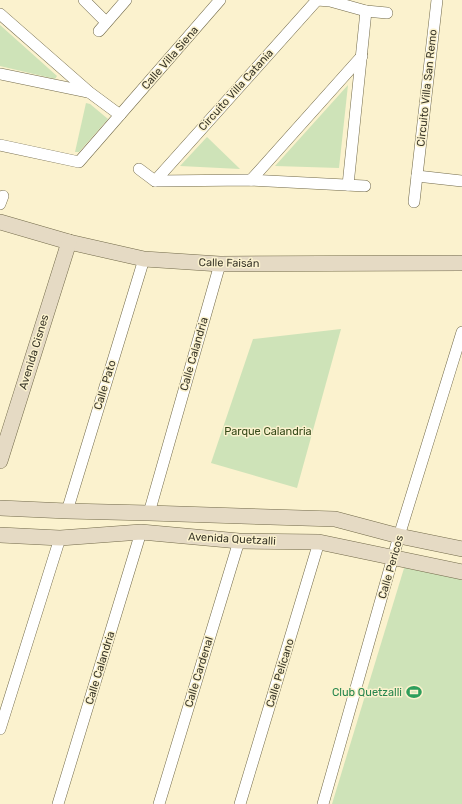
<svg xmlns="http://www.w3.org/2000/svg" width="462" height="804" viewBox="0 0 462 804" font-family="Rubik,sans-serif">
	<rect width="100%" height="100%" fill="#fbf2ce"/>
	<g fill="#cee3b8">
		<path d="M0,25l57,51 -2,3 -55,-13z"/>
		<path d="M348,85l-9,83 -64,-2z"/>
		<path d="M86,103l4,1 18,15 -29,33h-4z"/>
		<path d="M207,137l33,32 -60,-3z"/>
		<path d="M341,329l-44,159 -86,-25 42,-124z"/>
		<path d="M405,565l57,14v225h-130z"/>
	</g>
	<g fill="none" stroke-linecap="round" stroke-linejoin="round">
		<g stroke="#726a4a" stroke-width="12">
			<g id="street">
				<path d="M84,0l22,22"/>
				<path d="M317,0l13,1 36,10 21,2"/>
				<path d="M0,14l89,78 31,23"/>
				<path d="M99,31l27,-31"/>
				<path d="M0,74l88,18"/>
				<path d="M0,145l79,17 141,-162"/>
				<path d="M139,169l16,12 96,-1 114,6"/>
				<path d="M417,176l45,5"/>
				<path d="M251,180l111,-124"/>
				<path d="M155,181l162,-181"/>
				<path d="M348,185l18,-174"/>
				<path d="M414,202l23,-202"/>
				<path d="M0,204l3,-8"/>
				<path d="M67,511l77,-252"/>
				<path d="M149,513l71,-249"/>
				<path d="M0,729l60,-191"/>
				<path d="M58,804l83,-272"/>
				<path d="M159,804l80,-263"/>
				<path d="M240,804l79,-262"/>
				<path d="M323,804l76,-268 63,-204"/>
			</g>
		</g>
		<g stroke="#726a4a" stroke-width="16">
			<g id="secondary">
				<path d="M0,222l69,20 75,17 76,5 242,-1"/>
				<path d="M0,461l69,-219"/>
				<path d="M0,508l67,3 82,2 186,6 64,17 63,13"/>
				<path d="M0,535l60,3 81,-6 98,9 80,1 143,30"/>
			</g>
		</g>
		<use href="#street" stroke="#fff" stroke-width="11"/>
		<use href="#secondary" stroke="#e5dac4" stroke-width="15"/>
	</g>
	<defs>
		<g id="stadium-bare" transform="scale(1.2)"><path d="M0-5a6.5 5 0 1 0 0 10a6.5 5 0 1 0 0-10ZM-3.5-1.8h7v3.6h-7Z" fill="#2e9e5b" stroke="#fbf2ce" stroke-width="2.5" paint-order="stroke"/></g>
	</defs>
	<g fill-rule="evenodd">
		<use href="#stadium-bare" x="414" y="692"/>
	</g>
	<g text-anchor="middle" dominant-baseline="central" stroke-width="3" stroke-linejoin="round" paint-order="stroke">
		<g font-size="11" fill="#3a3729" stroke="#fbf2ce">
			<text transform="translate(170 58) rotate(-49)">Calle Villa Siena</text>
			<text transform="translate(427 88) rotate(-84)">Circuito Villa San Remo</text>
			<text transform="translate(236 90) rotate(-48)">Circuito Villa Catania</text>
			<text transform="translate(229 263) rotate(1)">Calle Faisán</text>
			<text transform="translate(34 352) rotate(-73)">Avenida Cisnes</text>
			<text transform="translate(194 354) rotate(-74)">Calle Calandria</text>
			<text transform="translate(105 385) rotate(-73)">Calle Pato</text>
			<text transform="translate(232 539) rotate(3)">Avenida Quetzalli</text>
			<text transform="translate(391 567) rotate(-74)">Calle Pericos</text>
			<text transform="translate(100 668) rotate(-73)">Calle Calandria</text>
			<text transform="translate(199 672) rotate(-73)">Calle Cardenal</text>
			<text transform="translate(280 673) rotate(-73)">Calle Pelícano</text>
		</g>
		<g font-size="11" fill="#364a19" stroke="#fbf2ce">
			<text x="268" y="431">Parque Calandria</text>
		</g>
		<g font-size="11" fill="#27864d" stroke="#fbf2ce" text-anchor="end">
			<text x="402" y="692">Club Quetzalli</text>
		</g>
	</g>
</svg>
